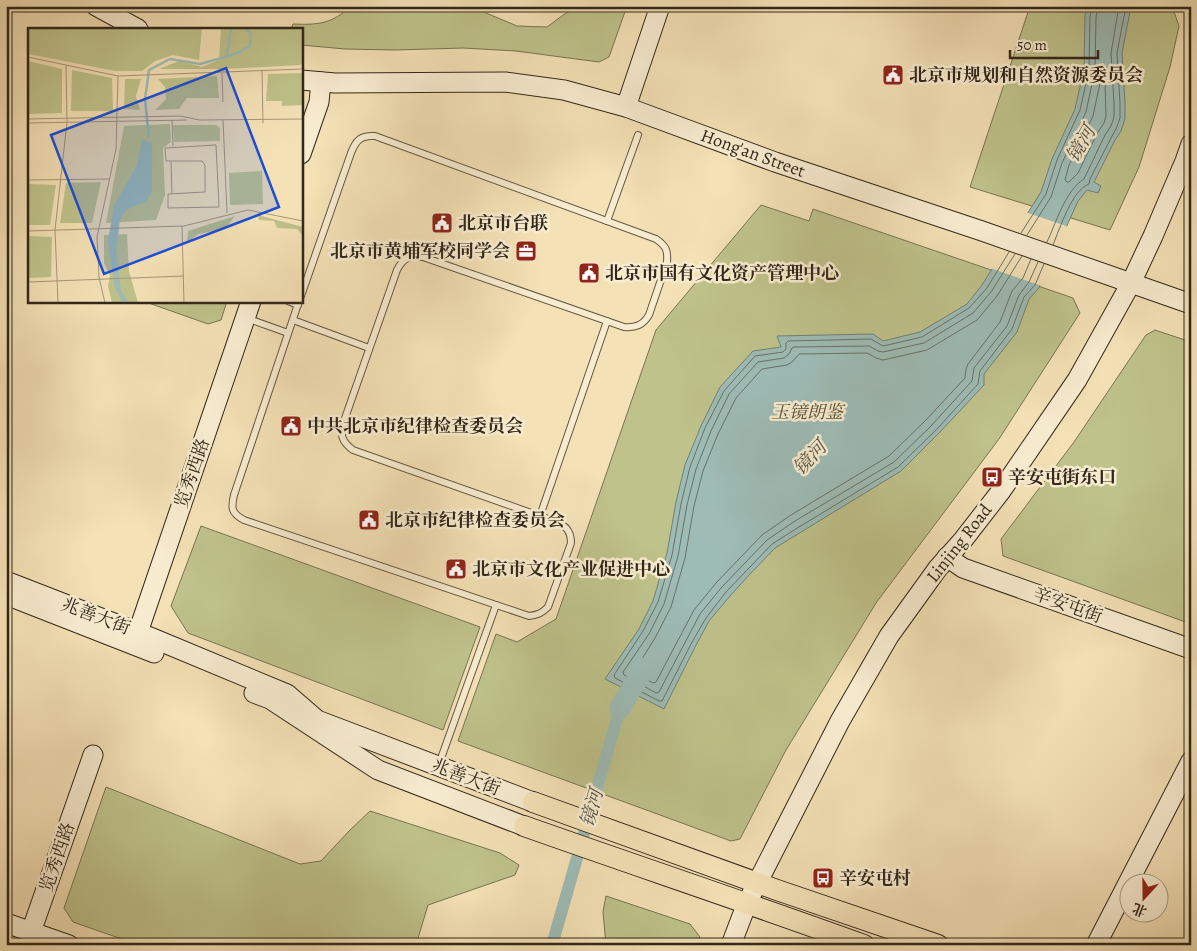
<svg xmlns="http://www.w3.org/2000/svg" width="1197" height="951" viewBox="0 0 1197 951" font-family="Alegreya,'Noto Serif SC',serif">
	<rect width="100%" height="100%" fill="#f4e1b6"/>
	<filter id="stains"><feTurbulence type="fractalNoise" baseFrequency=".004" numOctaves="4"/><feColorMatrix values="0 0 0 0 .2 0 0 0 0 .09 0 0 0 0 .02 0 0 0 .5 -.17"/></filter>
	<radialGradient id="worn" r=".72"><stop offset=".6" stop-color="#630" stop-opacity="0"/><stop offset="1" stop-color="#630" stop-opacity=".3"/></radialGradient>
	<g fill="#bfc28b" stroke="#787452">
		<path d="M351,6h104l19,2 43,18 30,1 19,-14 17,-6 44,-1 -18,51 -10,5 -83,-11 -53,-3 -68,2 -50,-1 -44,-4v-16h-10l2,-5c25,1 39,0 58,-18z"/>
		<path d="M1030,6h142l7,20 -9,41 -31,100 -29,63 -140,-43z"/>
		<path d="M761,205l48,16 4,-12 260,89 7,15 -81,126 -123,164 -90,147 -46,89 -9,2 -273,-100 38,-107 21,8 39,-23 100,-289z"/>
		<path d="M143,301h84l-6,19 -13,4z"/>
		<path d="M1155,330l36,12v282l-188,-68 -2,-17 73,-97 72,-107z"/>
		<path d="M201,526l279,101 -37,103 -255,-97 -17,-27z"/>
		<path d="M106,787l194,77 21,-3 28,-30 21,-20 130,42 19,12 -4,10 -87,30 -12,40h-277l-66,-23 -9,-14z"/>
		<path d="M606,896l84,28 10,13 -3,8h-91l-3,-33z"/>
	</g>
	<path fill="#9ebcb6" stroke="#728078" d="M1087,6h44l-9,47 3,50v16l-4,12 -6,9 -21,42 7,4 -3,7 -11,-3 -9,11 -39,87 -10,11 -12,33 -33,42v11l-45,48 -38,38 -126,77 -25,26 -20,22 -21,25 -14,26 -31,62 -59,-30 34,-50 14,-28 14,-48 9,-51 9,-37 16,-39 19,-39 33,-36 28,-4 -4,-11 96,-2 10,7 37,-9 47,-28 15,-19 59,-93 11,-33 23,-50 9,-40 1,-54z"/>
	<path fill="#f4e1b6" d="M1025,212l44,15 -27,59 -52,-18z"/>
	<g fill="none" stroke-linecap="round" stroke-linejoin="round">
		<g stroke="#687268" stroke-width="1">
			<path d="M1102,81l3,2 1,33 -2,7 -6,9 -20,41 -9,9h-2l-2,-2 4,-15 24,-49 7,-33z"/>
			<path d="M1021,233l25,-39 11,-34 23,-50 9,-40 1,-54 2,-10"/>
			<path d="M1027,235l24,-38 11,-34 24,-51 9,-42 1,-53 2,-11"/>
			<path d="M1047,242c9,-19 18,-51 37,-63l21,-44 6,-9 3,-9v-14l-3,-50 8,-47"/>
			<path d="M1053,245c7,-17 19,-55 36,-61l1,-5 21,-41 5,-9 4,-11v-15l-3,-50 9,-47"/>
			<path d="M1009,252l-22,36 -18,20 -47,29 -39,9 -12,-7 -83,2 -2,2v6l-3,3 -28,4 -31,35 -19,37 -15,39 -9,37 -9,51 -14,47 -15,29 -29,44 1,3 44,23h3l29,-57 15,-26 20,-26 46,-48 27,-17 99,-60 38,-37 42,-46 2,-13 32,-42 12,-32 11,-12 9,-21"/>
			<path d="M1015,254l-24,38 -18,21 -49,30 -41,9 -5,-1 -9,-5 -75,1 -2,1 -3,6 -5,4 -26,4 -29,32 -18,37 -15,38 -9,36 -9,51 -14,48 -15,30 -26,38 1,3 32,18 3,-1 41,-78 21,-26 46,-48 28,-19 99,-59 37,-36 41,-45 2,-13 33,-42 12,-31 10,-13 9,-20"/>
			<path d="M1022,256l-25,40 -20,24 -50,30 -44,10 -7,-2 -9,-5 -68,1 -7,8 -5,3 -25,4 -26,29 -18,36 -15,37 -9,35 -9,52 -14,49 -16,31 -20,32v3l18,10 3,-1 38,-72 22,-27 46,-48 29,-20 98,-59 37,-36 39,-42 1,-9 2,-5 32,-42 12,-31 11,-13 8,-19"/>
		</g>
		<path stroke="#9ebcb6" stroke-width="12" d="M552,945l68,-237"/>
		<path stroke="#9ebcb6" stroke-width="21" d="M620,708l24,-40"/>
		<g stroke="#625641" stroke-width="8">
			<g id="lane">
				<path d="M607,221l31,-86"/>
				<path d="M288,301l10,4"/>
				<path d="M299,301l-65,194c-3,13 -3,18 10,25l285,96c9,-1 13,-3 19,-9l23,-64c0,-13 -6,-18 -17,-22l-201,-71c-12,-9 -13,-15 -9,-29l53,-151c6,-12 13,-15 26,-13l201,70c12,1 19,-2 25,-12l18,-53c1,-12 -1,-16 -11,-23l-281,-103c-14,-1 -19,4 -24,17l-50,143"/>
				<path d="M246,318l42,15"/>
				<path d="M293,320l76,28"/>
				<path d="M540,516l67,-195"/>
				<path d="M439,764l57,-159"/>
			</g>
		</g>
		<g stroke="#31271a" stroke-width="21">
			<g id="secondary">
				<path d="M96,6l42,23"/>
				<path d="M301,80l34,3 170,-1 59,8 62,17 149,55 207,69 209,73"/>
				<path d="M626,107l34,-101"/>
				<path d="M301,154l18,-52 2,-20"/>
				<path d="M947,557l16,11 228,81"/>
				<path d="M6,581l144,56 137,57 30,26 216,82"/>
				<path d="M6,595l148,58"/>
				<path d="M134,644l117,-343"/>
				<path d="M254,693l16,6 108,71 146,56"/>
				<path d="M6,923l63,22"/>
				<path d="M31,932l62,-177"/>
				<path d="M731,945l16,-42 93,-182 49,-85 49,-68 25,-28 38,-49 76,-111 54,-97 22,-47 32,-75 6,-17"/>
				<path d="M1096,945l95,-184"/>
			</g>
		</g>
		<g stroke="#31271a" stroke-width="22">
			<g id="primary">
				<path d="M533,802l244,88 161,55"/>
				<path d="M524,826c113,40 227,78 340,119"/>
			</g>
		</g>
		<use href="#lane" stroke="#f8ecd0" stroke-width="6"/>
		<use href="#secondary" stroke="#f8ecd0" stroke-width="19"/>
		<use href="#primary" stroke="#f4e1b6" stroke-width="20"/>
	</g>
	<defs>
		<g id="civic-square" transform="scale(1.125)"><rect x="-9" y="-9" width="18" height="18" rx="4" fill="#8f2418" stroke="#f8ecd0"/><path d="M-.6-6.5H3V-4.5H.6V-3L4-1V1h2V6H-6V1h2V-1L-.6-3ZM-1.2 2.5V6h2.4V2.5Z" fill="#fff"/></g>
		<g id="office-square" transform="scale(1.125)"><rect x="-9" y="-9" width="18" height="18" rx="4" fill="#8f2418" stroke="#f8ecd0"/><path d="M-6-3h4V-5.5h4V-3h4V5H-6ZM-1-4.5V-3h2v-1.5ZM-6 0V1H6V0Z" fill="#fff"/></g>
		<g id="bus-square" transform="scale(1.125)"><rect x="-9" y="-9" width="18" height="18" rx="4" fill="#8f2418" stroke="#f8ecd0"/><path d="M-5-6H5V4H4V6H2V4H-2V6H-4V4H-5ZM-3.5-4V0h7V-4ZM-3.5 1.2v1.5H-2V1.2ZM2 1.2v1.5H3.5V1.2Z" fill="#fff"/></g>
	</defs>
	<g fill-rule="evenodd">
		<use href="#civic-square" x="893" y="75"/>
		<use href="#civic-square" x="442" y="223"/>
		<use href="#office-square" x="526" y="251"/>
		<use href="#civic-square" x="589" y="273"/>
		<use href="#civic-square" x="291" y="426"/>
		<use href="#bus-square" x="992" y="477"/>
		<use href="#civic-square" x="369" y="520"/>
		<use href="#civic-square" x="456" y="569"/>
		<use href="#bus-square" x="823" y="878"/>
	</g>
	<g text-anchor="middle" dominant-baseline="central" stroke-width="5" stroke-linejoin="round" paint-order="stroke">
		<g font-size="18" font-weight="bold" fill="#31271a" stroke="#f8ecd0" text-anchor="start">
			<text x="909" y="75">北京市规划和自然资源委员会</text>
			<text x="458" y="223">北京市台联</text>
			<text x="510" y="251" text-anchor="end">北京市黄埔军校同学会</text>
			<text x="605" y="273">北京市国有文化资产管理中心</text>
			<text x="307" y="426">中共北京市纪律检查委员会</text>
			<text x="1008" y="477">辛安屯街东口</text>
			<text x="385" y="520">北京市纪律检查委员会</text>
			<text x="472" y="569">北京市文化产业促进中心</text>
			<text x="839" y="878">辛安屯村</text>
		</g>
		<g font-size="18" fill="#31271a" stroke="#f8ecd0">
			<text transform="translate(753 153) rotate(20)">Hong'an Street</text>
			<text transform="translate(192 473) rotate(-71)">览秀西路</text>
			<text transform="translate(959 543) rotate(-52)">Linjing Road</text>
			<text transform="translate(1068 605) rotate(20)">辛安屯街</text>
			<text transform="translate(96 616) rotate(21)">兆善大街</text>
			<text transform="translate(466 777) rotate(21)">兆善大街</text>
			<text transform="translate(57 857) rotate(-71)">览秀西路</text>
		</g>
		<g font-size="18" font-style="italic" fill="#544e36" stroke="#f8ecd0">
			<text x="807" y="412">玉镜朗鉴</text>
		</g>
		<g font-size="19" font-style="italic" fill="#525449" stroke="#f8ecd0">
			<text transform="translate(1081 144) rotate(-60)">镜河</text>
			<text transform="translate(810 458) rotate(-47)">镜河</text>
			<text transform="translate(592 808) rotate(-74)">镜河</text>
		</g>
	</g>
	<g transform="translate(28 28)">
		<rect width="275" height="275" fill="#f4e1b6"/>
		<path d="M0,0h174l-3,32 -26,-5 -18,6 -13,10h-27l-87,-17zM193,0h82v33l-2,4 -76,4h-66l20,-8 23,6 17,-7zM0,33l34,8v44l-34,1zM44,42l40,8 1,33h-42zM275,45v32l-21,1v-5h-16l2,-27zM189,48l2,22h-32l-8,11 -24,1 11,-11 -1,-12 -7,-8zM97,51h16l-5,17 4,14 -16,-1zM142,96l1,18 -8,6 2,47 -9,25 -50,3 18,-97zM145,97h43l4,3v13l-46,1zM234,143l1,33 -33,1 -1,-32zM73,154l-9,41h-32l6,-40zM0,156l28,1 -6,40h-22zM230,187l45,12v9l-6,-7 -20,-1 -3,-7 -15,-1zM207,188l-10,13 -27,5 -11,9 1,-12zM99,206l2,37 9,32h-26l-4,-17 2,-11 -6,-12v-28zM0,208l24,1 -1,40 -23,1z" fill="#bfc28b"/>
		<path d="M114,112l10,2v49l-5,10 -21,9 -6,10 -4,31 5,40 8,12h-6l-8,-14 -7,-49 6,-34 23,-41z" fill="#9ebcb6"/>
		<path fill="none" stroke="#9ebcb6" stroke-width="2.5" d="M199,28l4,-28M121,110l-4,-39 4,-29 21,-11 30,5 36,-10 14,-8 1,-13 -6,-4"/>
		<path fill="none" stroke="#a69778" stroke-width="1" d="M0,29l90,19 185,-7M234,43l1,52M194,45l1,29M0,91l152,-3 20,4 103,-1M144,92l1,26M195,92l4,93M0,95l159,-3M188,117l3,62 -51,1v-14l37,-2v-27l-3,-4h-36l-1,-13zM143,134l1,32M0,152l81,-1M154,198l2,77M0,203l156,-5 64,-16 55,11M0,254l156,-6M30,275l-3,-73 12,-108 -1,-57M77,275l-6,-26 -2,-40 19,-88 2,-73"/>
		<path fill="#1d4ed8" fill-opacity="0.15" stroke="#1d4ed8" stroke-width="2.5" d="M198,40l53,139 -175,67 -53,-139z"/>
		<rect width="275" height="275" fill="none" stroke="#31271a" stroke-width="2.5"/>
	</g>
	<rect width="1197" height="951" fill="none" stroke="#f4e1b6" stroke-width="25"/>
	<rect x="8" y="8" width="1182" height="936" fill="none" stroke="#31271a" stroke-width="2.5"/>
	<rect x="12" y="12" width="1172" height="926" fill="none" stroke="#31271a"/>
	<g transform="translate(1144 898) rotate(201)"><circle r="24" fill="#f8ecd0" stroke="#a89d87"/>
	<path d="M0-4L9 19L0 12L-9 19Z" fill="#8f2418"/>
	<text y="-8" font-size="14" font-weight="bold" text-anchor="middle" fill="#31271a">北</text>
	</g>
	<path d="M1010 50v8h88v-8" fill="none" stroke="#31271a" stroke-width="2.5"/>
	<text x="1017" y="50" font-size="15" fill="#31271a" stroke="#f8ecd0" stroke-width="4" paint-order="stroke">50 m</text>
	<rect width="100%" height="100%" filter="url(#stains)"/>
	<rect width="100%" height="100%" fill="url(#worn)"/>
</svg>
